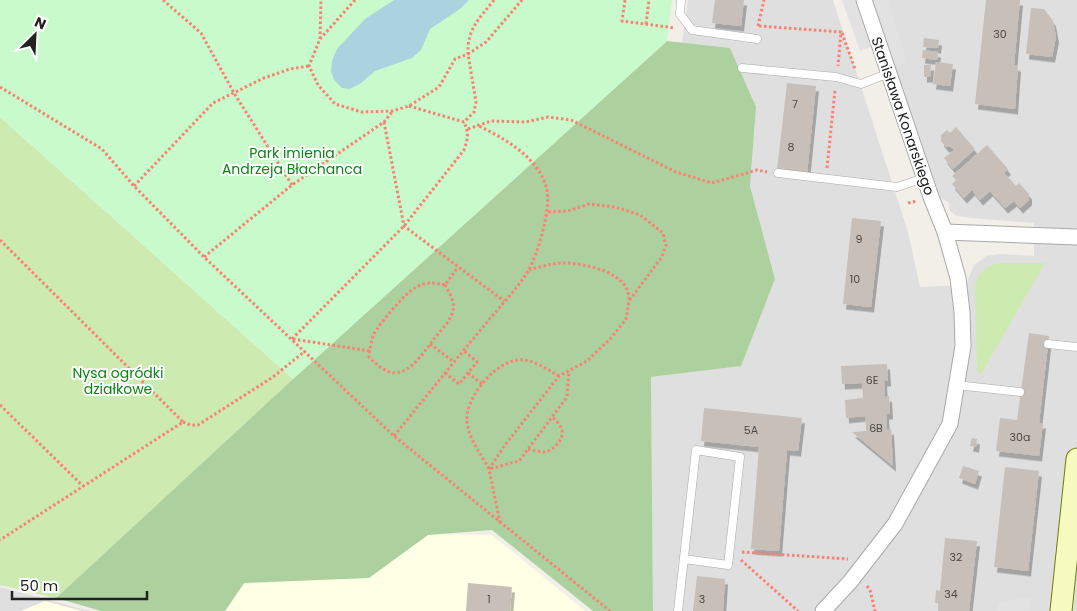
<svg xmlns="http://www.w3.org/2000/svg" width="1077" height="611" viewBox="0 0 1077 611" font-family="Poppins,sans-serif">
	<defs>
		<filter id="shadow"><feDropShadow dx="3" dy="5.5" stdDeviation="0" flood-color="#0004"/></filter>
	</defs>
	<rect width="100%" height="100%" fill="#f2efe9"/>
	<g fill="#e0dfdf">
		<path d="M688,0h145l75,232 12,55 46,-2 8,-20 12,-9 14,-2 34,2v-33l-62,-5 -15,-2 -7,-5 -1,-8 -8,-5 -56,-135 -21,-63h213v611h-424l-2,-234 89,-11 35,-87 -25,-93 6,-79 -74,-64z"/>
		<path d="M0,587l90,24h-90z"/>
	</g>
	<g fill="#ffffe5">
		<path d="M428,534l64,1 93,76h-359l18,-27 122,-7z"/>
		<path d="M45,601l37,10h-61z"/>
	</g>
	<g fill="#cdebb0">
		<path d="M0,117l293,262 -237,219 -56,-13z"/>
		<path d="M998,263h47l-64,111 -4,-2 -2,-86c4,-14 9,-19 23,-23z"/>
	</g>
	<path fill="#add19e" d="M667,41l63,7 26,59 -6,79 25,93 -34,87 -90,11 2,234h-60l-101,-81 -64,5 -59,43 -125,5 -19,28h-124l-45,-13 237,-219z"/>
	<path fill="#c8facc" d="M0,0h672l-5,41 -374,338 -293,-262z"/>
	<g fill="#e2e2e2">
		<path d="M842,0h13l16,47 -11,4z"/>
		<path d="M872,0h16l19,62 -12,4z"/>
		<path d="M1031,597l-1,14h-33l1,-8z"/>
	</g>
	<path fill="#aad3df" d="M394,0h75l-9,9 -30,20 -9,21 -9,8 -37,13 -14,12 -11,6 -8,-1 -8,-8 -3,-9 1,-10 5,-12 28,-30z"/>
	<g fill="#c7bfb8" filter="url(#shadow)">
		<path d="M715,0h29l-3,26 -29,-3z"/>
		<path d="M986,0h34l-6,65 4,1 -3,43 -40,-5z"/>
		<path d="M1031,8l13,1 9,12 3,16 -4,20 -26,-3z"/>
		<path d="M924,38l15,2 -1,8 -15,-1z"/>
		<path d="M923,50l15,2 -1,8 -15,-2z"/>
		<path d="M936,62l17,2 -3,22 -17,-2z"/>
		<path d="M924,65h7l-1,12h-6z"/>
		<path d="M787,83l29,3 -9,88 -30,-4z"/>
		<path d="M956,127l19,22 -22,20 -9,-11 10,-8 -3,-3h-5l-5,-6v-6l6,-5 3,3z"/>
		<path d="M987,145l21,24 -4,4 12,13 3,-3 10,11v6l-9,8 -6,-7 -9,7 -15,-17 -10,9 -8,-10 -8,8 -12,-14 4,-4 -4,-4z"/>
		<path d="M852,218l29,3 -10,86 -28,-3z"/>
		<path d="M1029,333l20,3 -10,87h4l-4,33 -43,-5 4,-33 17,2z"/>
		<path d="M887,364l1,17h-4l1,16 4,-1 1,18h-4l1,16 4,-1 2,37 -41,-34 14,-1 -1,-15 -19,2 -1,-18 18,-2 -1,-15 -20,1 -1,-18z"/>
		<path d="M704,408l98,10 -4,33 -11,-1 -8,101 -28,-2 8,-102 -58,-6z"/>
		<path d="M972,438l5,1 -1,8 -6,-1z"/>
		<path d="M963,466l16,5 -4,13 -16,-6z"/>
		<path d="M1005,467l34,4 -11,100 -34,-4z"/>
		<path d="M945,538l32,3 -8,70h-31l1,-8h-4l1,-13 4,1z"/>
		<path d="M697,576l28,3 -2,32h-30z"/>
		<path d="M468,583l44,4 -2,24h-44z"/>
	</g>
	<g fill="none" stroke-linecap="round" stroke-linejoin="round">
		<g stroke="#a9a9a9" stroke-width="9">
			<g id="service">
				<path d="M681,0l-1,14 12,16 65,9"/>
				<path d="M742,68l94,9 25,7 28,-11"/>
				<path d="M778,173l119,14 27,-9"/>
				<path d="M1048,344l29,3"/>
				<path d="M956,385l64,7"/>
				<path d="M678,611l18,-161 44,7 -12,108 -44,-6"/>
			</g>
		</g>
		<g stroke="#a9a9a9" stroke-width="17">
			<g id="minor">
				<path d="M945,232l132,5"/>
				<path d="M823,611l27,-29 45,-58 55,-100 13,-78 -1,-34 -4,-34 -13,-46 -14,-35 -67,-197"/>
			</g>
		</g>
		<g stroke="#707d05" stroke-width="23">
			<path id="secondary" d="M1061,611l16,-152"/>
		</g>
		<g stroke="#fa8072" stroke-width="3" stroke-dasharray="2.5 2.5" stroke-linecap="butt">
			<path d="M163,0l38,33 33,60 58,92"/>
			<path d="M355,0l-35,39 -11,27 9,19 17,19 27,8 30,-1 17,-5 30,-19 16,-28 13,-5c-1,-25 11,-35 26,-54"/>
			<path d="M625,0l-3,21 53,7"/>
			<path d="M646,24l3,-24"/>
			<path d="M758,26l6,-26"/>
			<path d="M759,26l82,6 -3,34"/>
			<path d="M842,33l13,36"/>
			<path d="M320,39l1,-39"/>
			<path d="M0,87l102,62 32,37 70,71 190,179 216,175"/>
			<path d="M409,106l55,16 10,-10 2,-10 -8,-48 18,-12 36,-42"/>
			<path d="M384,122l20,104 100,75"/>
			<path d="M468,129l23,-8 35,1 22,-5 23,3 105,52 36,11 45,-13 10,2"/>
			<path d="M827,168l8,-78"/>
			<path d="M134,186l79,-83 51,-25 26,-9 19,-3"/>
			<path d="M908,203l9,-2"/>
			<path d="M0,240l183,182 -183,118"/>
			<path d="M204,257l88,-72 92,-63 8,-10"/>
			<path d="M529,270c11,-3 23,-7 35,-7 21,0 67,10 65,37"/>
			<path d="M445,285c4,7 10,16 8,25 -2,11 -12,20 -19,29 -19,25 -35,51 -65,18 1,-8 2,-16 5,-23 5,-10 31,-41 41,-46 9,-6 19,-6 30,-3l13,-18"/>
			<path d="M292,339l112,-113 60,-76c4,-11 5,-17 0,-28"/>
			<path d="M293,339l77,12"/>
			<path d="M430,344l24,18"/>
			<path d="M445,373l14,11 18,-22 -14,-12"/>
			<path d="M468,373l14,11"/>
			<path d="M559,376c-11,-6 -23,-15 -35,-16 -25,-3 -55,33 -57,56 -2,18 14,38 22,53l30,-8 48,-64 2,-26"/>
			<path d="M0,405l83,81"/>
			<path d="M183,422l7,3h8l75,-48 32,-26"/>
			<path d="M394,436c30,-37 59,-73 89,-109 15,-19 33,-36 45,-56 10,-16 23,-63 19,-81 -7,-32 -43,-52 -70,-65"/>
			<path d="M528,449c5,1 11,3 16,3 8,-1 18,-10 18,-18 1,-7 -5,-13 -10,-17"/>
			<path d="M500,523l-11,-54 16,-24 54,-69 28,-15 24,-23 15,-19 3,-18 32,-43 5,-12 -3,-13 -23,-18 -25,-8 -26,-3 -21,7 -21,1"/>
			<path d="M742,552l106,7"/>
			<path d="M741,560l57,51"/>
			<path d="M867,586l3,4 5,21"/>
		</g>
		<use href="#service" stroke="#fff" stroke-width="8"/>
		<use href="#minor" stroke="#fff" stroke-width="15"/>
		<use href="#secondary" stroke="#f7fabf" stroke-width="21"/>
	</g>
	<g text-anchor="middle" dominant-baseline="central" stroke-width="4" stroke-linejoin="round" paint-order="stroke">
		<g font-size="11" fill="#4b4948">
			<text x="1000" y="34">30</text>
			<text x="795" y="104">7</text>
			<text x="791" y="147">8</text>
			<text x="859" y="239">9</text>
			<text x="855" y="279">10</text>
			<text x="872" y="380">6E</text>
			<text x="876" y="428">6B</text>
			<text x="751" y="430">5A</text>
			<text x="1020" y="437">30a</text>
			<text x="956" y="557">32</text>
			<text x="951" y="594">34</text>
			<text x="489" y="599">1</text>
			<text x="702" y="599">3</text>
		</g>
		<g font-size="14" fill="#222" stroke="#fff">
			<text transform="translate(903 116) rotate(71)">Stanisława Konarskiego</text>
		</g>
		<g font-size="14" fill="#0c8416" stroke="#fff">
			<text x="292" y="153">Park imienia<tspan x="292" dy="16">Andrzeja Błachanca</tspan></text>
			<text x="118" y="373">Nysa ogródki<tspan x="118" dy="16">działkowe</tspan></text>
		</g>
	</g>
	<g transform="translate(35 35) rotate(24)" stroke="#ffffff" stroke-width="4" paint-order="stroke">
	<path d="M0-4L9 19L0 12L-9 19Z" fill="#222222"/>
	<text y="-8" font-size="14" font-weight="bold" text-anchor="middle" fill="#222222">N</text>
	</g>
	<path d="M12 591v8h135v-8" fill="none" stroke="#222222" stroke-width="2.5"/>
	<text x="20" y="591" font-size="15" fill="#222222" stroke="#ffffff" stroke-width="4" paint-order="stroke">50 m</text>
</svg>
